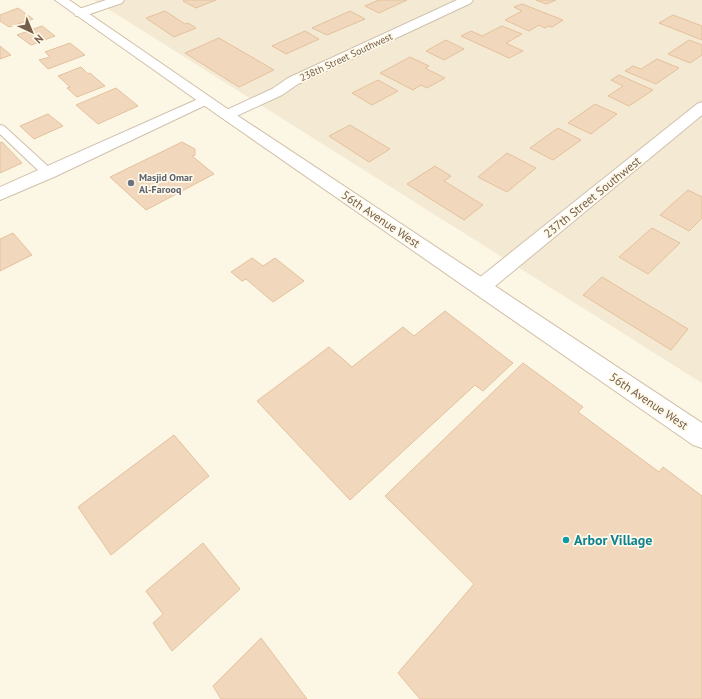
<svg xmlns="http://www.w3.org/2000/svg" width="702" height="699" viewBox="0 0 702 699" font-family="'PT Sans',sans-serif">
	<rect width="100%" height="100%" fill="#fcf6e4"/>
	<path fill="#f4e9d3" d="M94,0h608v383z"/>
	<g fill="#f1d8bc" stroke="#e4c19c">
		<path d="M185,0h31l-20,8 -13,-7z"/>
		<path d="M379,0h28l-28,13 -14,-7z"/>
		<path d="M536,0h20l-10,4z"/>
		<path d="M522,4l41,16 -11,7 -4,-1 -3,2 -6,-3 -10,6 -24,-11 17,-9 -8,-4z"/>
		<path d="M18,8l15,11 -24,8 -9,-6v-6z"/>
		<path d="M165,11l20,13 3,-1 8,5 -22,9 -28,-19z"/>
		<path d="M350,11l15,8 -38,16 -15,-7z"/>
		<path d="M673,15l29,11v14l-43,-17z"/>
		<path d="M42,26l13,10 -24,9 -14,-10z"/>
		<path d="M502,26l20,8 -16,9 17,8 -14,7 -48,-22 10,-5 11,5z"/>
		<path d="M305,31l14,8 -33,15 -14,-8z"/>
		<path d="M219,38l55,32 -35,17 -54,-34z"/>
		<path d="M446,40l18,9 -20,11 -18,-9z"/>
		<path d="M689,40l13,5v10l-12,8 -22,-9z"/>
		<path d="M70,43l15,12 -37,14 -9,-9 11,-3 -5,-5z"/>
		<path d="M0,46l11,9 -11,4z"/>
		<path d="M410,57l19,9 -4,2 20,10 -18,10 -6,-3 -8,5 -33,-17z"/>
		<path d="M657,59l22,9 -23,16 -31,-13 8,-5 8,3z"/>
		<path d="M81,67l7,7 2,-1 15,13 -28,11 -10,-9 3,-1 -12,-11z"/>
		<path d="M619,75l34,15 -24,16 -21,-10 15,-10 -12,-6z"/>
		<path d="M378,80l20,11 -26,14 -20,-12z"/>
		<path d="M116,88l22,18 -40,18 -22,-19z"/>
		<path d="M595,104l22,10 -26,20 -23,-11z"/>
		<path d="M48,114l15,12 -29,13 -14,-13z"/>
		<path d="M350,125l40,24 -21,13 -40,-26z"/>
		<path d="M558,128l23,12 -28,20 -23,-12z"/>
		<path d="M2,142l20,21 -22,10v-30z"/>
		<path d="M182,142l13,7v6l-3,1 22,18 -68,36 -36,-33z"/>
		<path d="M507,153l29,15 -29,24 -29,-15z"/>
		<path d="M435,166l16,10 -7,5 39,24 -19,15 -57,-36z"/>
		<path d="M688,190l14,7v21l-13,13 -29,-16z"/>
		<path d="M652,228l28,15 -32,31 -29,-17z"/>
		<path d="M13,233l19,22 -32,16v-32z"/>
		<path d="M252,258l11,8 12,-8 29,23 -31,21 -27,-23 -4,2 -11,-9z"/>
		<path d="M602,277l86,52 -17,21 -88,-55z"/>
		<path d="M445,311l68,52 -30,28 -8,-6 -125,115 -93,-99 72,-54 23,20 51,-40 11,9z"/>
		<path d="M523,363l60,44 -5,5 81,60 4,-5 39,29v203h-282l-22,-26 76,-89 -89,-88z"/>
		<path d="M174,435l35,41 -98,79 -33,-48z"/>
		<path d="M203,543l37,46 -68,62 -19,-28 10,-9 -17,-23z"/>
		<path d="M261,638l46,61h-86l-8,-13z"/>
	</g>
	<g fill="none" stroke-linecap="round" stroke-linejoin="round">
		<g stroke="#d0c1ae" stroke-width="2">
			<path id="lane" d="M0,125l4,1 48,44 2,3 -2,3h-8l-44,-42z"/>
		</g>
		<g stroke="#d0c1ae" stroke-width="2">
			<g id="street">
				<path d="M106,0h18l-2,3 -38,13h-8l-2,-3 2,-3z"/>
				<path d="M457,0h16l-2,3 -173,81 -16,11 -50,23 -5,2 -5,-2 -3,-3 3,-3 50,-23 16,-11z"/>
				<path d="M205,96l5,1 2,3 -2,3 -156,74 -54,23v-13z"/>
				<path d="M702,102v13l-214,177 -7,3 -7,-3 -3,-5 3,-5 223,-178z"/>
			</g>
		</g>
		<g stroke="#d1bfa8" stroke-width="2">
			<path id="secondary" d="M55,0h14l163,112 470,311v25l-9,-3 -471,-327z"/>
		</g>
		<use href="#lane" fill="#fff" fill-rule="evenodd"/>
		<use href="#street" fill="#fff" fill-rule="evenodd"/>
		<use href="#secondary" fill="#fff" fill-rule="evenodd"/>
	</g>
	<circle fill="#6b7280" stroke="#fff9ea" stroke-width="1.5" cx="131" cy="183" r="4"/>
	<circle fill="#0f9aa8" stroke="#fff9ea" stroke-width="1.5" cx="566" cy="540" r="4"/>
	<g text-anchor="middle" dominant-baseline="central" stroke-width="3.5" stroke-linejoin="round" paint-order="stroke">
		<g font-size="10" fill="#755e4a" stroke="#fff9ea">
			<text transform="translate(346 57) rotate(-25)">238th Street Southwest</text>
		</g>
		<g font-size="10" font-weight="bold" fill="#5b616d" stroke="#fff9ea" text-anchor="start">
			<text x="139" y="177">Masjid Omar<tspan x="139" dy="12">Al-Farooq</tspan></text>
		</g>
		<g font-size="12" fill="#755e4a" stroke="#fff9ea">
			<text transform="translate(592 197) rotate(-39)">237th Street Southwest</text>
			<text transform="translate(381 219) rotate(34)">56th Avenue West</text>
			<text transform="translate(649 401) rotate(34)">56th Avenue West</text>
		</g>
		<g font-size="14" font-weight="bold" fill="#0d838f" stroke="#fff9ea" text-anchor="start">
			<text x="574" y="540">Arbor Village</text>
		</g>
	</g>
	<g transform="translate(32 32) rotate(136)" stroke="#fff9ea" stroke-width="3" paint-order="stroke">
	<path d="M0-3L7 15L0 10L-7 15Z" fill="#755e4a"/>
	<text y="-6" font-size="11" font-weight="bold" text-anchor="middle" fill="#755e4a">N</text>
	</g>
</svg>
